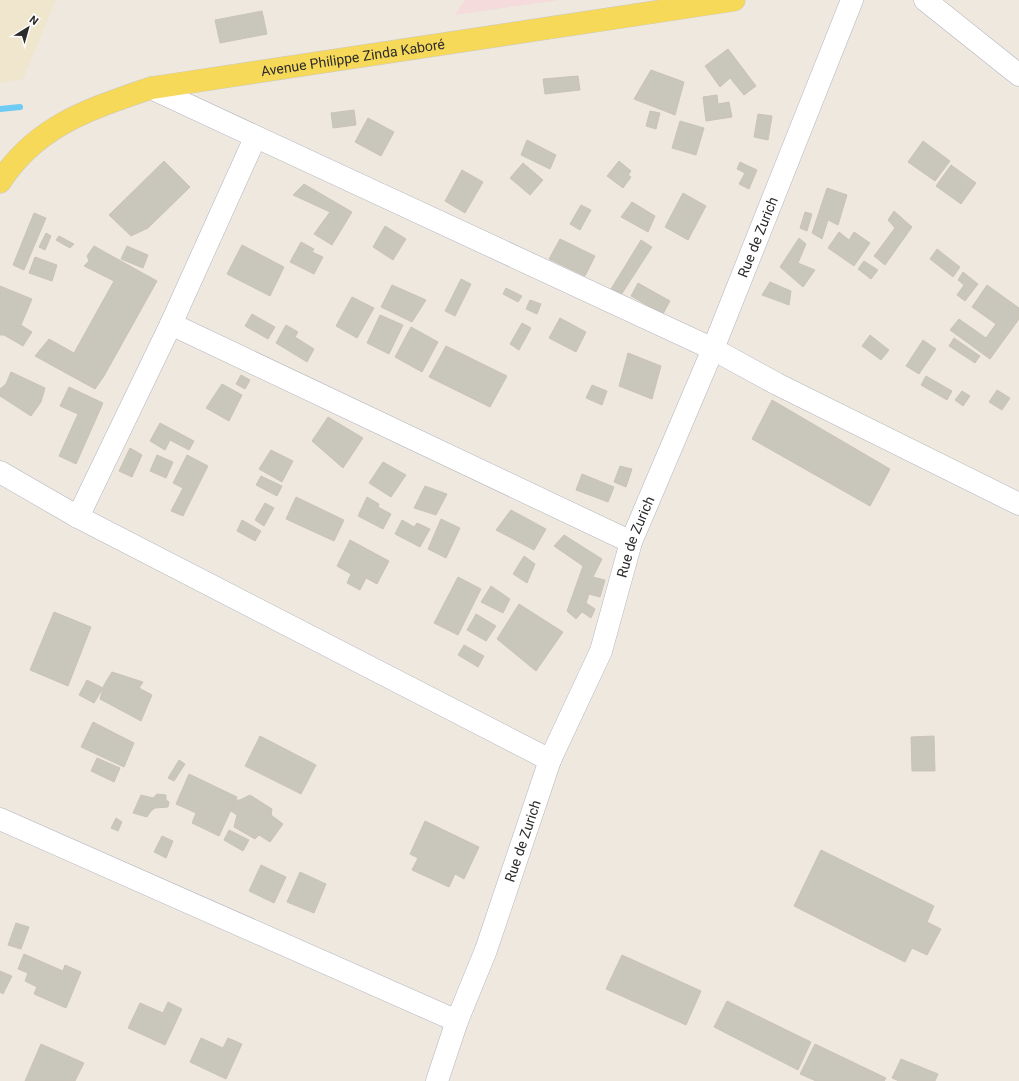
<svg xmlns="http://www.w3.org/2000/svg" width="1019" height="1081" viewBox="0 0 1019 1081" font-family="Roboto,sans-serif">
	<rect width="100%" height="100%" fill="#eee8de"/>
	<path fill="#f0e6cd" d="M0,0h56l-33,79 -23,4z"/>
	<path fill="#f5dbdc" d="M465,0h94l-104,15z"/>
	<g fill="none" stroke-linecap="round" stroke-linejoin="round">
		<path stroke="#6dcbf4" stroke-width="6" d="M0,109l20,-2"/>
	</g>
	<g fill="#c9c6bc" stroke="#cac4b7">
		<path d="M262,11l5,23 -47,9 -5,-23z"/>
		<path d="M728,49l28,37 -12,9 -14,-17 -10,9 -15,-21z"/>
		<path d="M651,70l33,12 -9,33 -41,-16z"/>
		<path d="M578,76l2,14 -35,4 -2,-15z"/>
		<path d="M717,95l1,9 11,-2 3,15 -26,4 -3,-24z"/>
		<path d="M354,110l2,15 -23,3 -2,-15z"/>
		<path d="M650,111l10,2 -4,16 -10,-3z"/>
		<path d="M758,114l14,2 -4,24 -14,-3z"/>
		<path d="M368,118l26,14 -13,24 -26,-14z"/>
		<path d="M680,121l24,7 -8,27 -24,-7z"/>
		<path d="M527,140l29,15 -6,14 -29,-14z"/>
		<path d="M923,141l27,20 -15,20 -27,-19z"/>
		<path d="M164,161l26,26 -42,41 -17,8 -22,-21z"/>
		<path d="M619,161l12,10 -3,4 3,2 -8,11 -16,-12z"/>
		<path d="M740,162l17,8 -8,19 -10,-5 6,-11 -8,-4z"/>
		<path d="M523,163l20,17 -13,15 -20,-17z"/>
		<path d="M951,165l25,18 -15,21 -25,-18z"/>
		<path d="M462,170l21,12 -18,31 -20,-12z"/>
		<path d="M304,184l48,28 -20,33 -18,-11 16,-22 -37,-17z"/>
		<path d="M827,188l20,7 -9,30 -10,-5 -6,19 -10,-6z"/>
		<path d="M683,193l23,13 -18,34 -23,-13z"/>
		<path d="M632,202l23,14 -7,16 -27,-15z"/>
		<path d="M581,205l10,5 -11,20 -10,-6z"/>
		<path d="M894,211l18,16 -27,38 -11,-9 21,-28 -7,-8z"/>
		<path d="M805,212l7,2 -5,17 -7,-3z"/>
		<path d="M34,213l12,5 -22,52 -11,-5z"/>
		<path d="M385,226l21,13 -13,21 -20,-13z"/>
		<path d="M839,232l10,8 5,-8 16,11 -16,23 -26,-18z"/>
		<path d="M46,233l5,3 -6,14 -6,-3z"/>
		<path d="M59,236l15,8 -4,4 -14,-8z"/>
		<path d="M799,238l7,6 -8,19 17,7 -12,17 -23,-20z"/>
		<path d="M560,239l35,17 -10,20 -36,-17z"/>
		<path d="M641,240l11,7 -31,48 -10,-6z"/>
		<path d="M301,242l13,7 -2,3 11,5 -9,17 -24,-12z"/>
		<path d="M242,245l42,22 -14,29 -43,-22z"/>
		<path d="M94,246l63,35 -53,95 -9,13 -60,-33 14,-17 25,14 40,-72 -30,-15 5,-5 -2,-5z"/>
		<path d="M127,246l21,9 -5,13 -22,-9z"/>
		<path d="M937,249l23,18 -7,10 -23,-18z"/>
		<path d="M35,257l22,8 -5,16 -23,-8z"/>
		<path d="M864,261l14,9 -7,9 -13,-10z"/>
		<path d="M963,272l15,12 -13,17 -8,-6 7,-10 -6,-5z"/>
		<path d="M461,279l10,5 -16,32 -10,-5z"/>
		<path d="M770,282l21,9 -2,14 -27,-10z"/>
		<path d="M638,283l32,18 -7,13 -32,-18z"/>
		<path d="M392,285l34,15 -14,22 -31,-15z"/>
		<path d="M987,285l32,23v11l-29,40 -40,-29 9,-11 27,19 10,-14 -24,-17z"/>
		<path d="M0,286l32,13 -11,26 11,7 -9,14 -19,-11h-4z"/>
		<path d="M506,288l16,8 -4,6 -15,-8z"/>
		<path d="M352,297l22,11 -17,30 -21,-12z"/>
		<path d="M530,300l11,4 -4,10 -11,-5z"/>
		<path d="M252,314l23,13 -7,12 -23,-13z"/>
		<path d="M380,315l23,10 -14,29 -22,-11z"/>
		<path d="M560,318l26,14 -10,20 -27,-14z"/>
		<path d="M522,323l9,5 -12,22 -9,-6z"/>
		<path d="M286,325l12,7 -3,5 19,12 -7,13 -31,-19z"/>
		<path d="M411,327l27,15 -16,30 -27,-15z"/>
		<path d="M870,335l19,15 -8,10 -19,-14z"/>
		<path d="M954,338l26,18 -5,7 -26,-17z"/>
		<path d="M923,340l13,9 -17,25 -13,-8z"/>
		<path d="M446,346l61,30 -17,31 -61,-30z"/>
		<path d="M628,353l33,13 -9,33 -33,-13z"/>
		<path d="M11,372l34,16 -4,14 -10,14 -31,-20v-7l6,-5z"/>
		<path d="M241,375l9,5 -5,9 -9,-5z"/>
		<path d="M926,376l26,15 -5,9 -26,-15z"/>
		<path d="M222,384l20,11 -13,26 -23,-13z"/>
		<path d="M592,385l15,6 -5,14 -16,-7z"/>
		<path d="M69,387l34,16 -27,61 -17,-8 19,-42 -18,-8z"/>
		<path d="M997,390l13,8 -8,12 -13,-8z"/>
		<path d="M962,391l8,5 -7,10 -8,-6z"/>
		<path d="M772,400l118,69 -20,37 -118,-67z"/>
		<path d="M328,417l35,21 -20,30 -31,-27z"/>
		<path d="M160,423l34,18 -5,9 -19,-10 -5,10 -15,-9z"/>
		<path d="M130,448l12,7 -10,22 -13,-6z"/>
		<path d="M271,450l22,11 -11,21 -23,-13z"/>
		<path d="M157,455l16,7 -7,16 -16,-7z"/>
		<path d="M187,455l21,11 -25,50 -12,-5 12,-23 -10,-5z"/>
		<path d="M383,462l23,13 -15,22 -22,-14z"/>
		<path d="M620,466l12,3 -6,18 -12,-5z"/>
		<path d="M582,474l32,13 -6,15 -32,-12z"/>
		<path d="M261,476l21,10 -5,10 -21,-11z"/>
		<path d="M425,486l22,8 -11,21 -22,-7z"/>
		<path d="M296,497l48,23 -10,21 -48,-22z"/>
		<path d="M367,497l12,7 -1,3 13,7 -8,15 -25,-13z"/>
		<path d="M265,503l9,5 -10,18 -9,-6z"/>
		<path d="M511,510l35,19 -12,21 -38,-20z"/>
		<path d="M441,519l19,9 -14,30 -18,-9z"/>
		<path d="M242,520l19,11 -6,10 -18,-10z"/>
		<path d="M402,520l12,7 3,-4 13,6 -10,18 -25,-13z"/>
		<path d="M564,535l38,24 -9,18 12,3 -5,17 -11,-3 -3,9 9,6 -4,9 -9,-6 -6,7 -9,-8 16,-45 -29,-20z"/>
		<path d="M350,540l39,21 -12,23 -11,-6 -6,12 -13,-7 4,-9 -14,-8z"/>
		<path d="M524,556l11,8 -8,19 -14,-9z"/>
		<path d="M458,577l23,12 -23,46 -24,-12z"/>
		<path d="M491,586l19,13 -7,14 -22,-11z"/>
		<path d="M519,604l44,28 -27,39 -39,-32z"/>
		<path d="M54,612l37,15 -23,59 -38,-16z"/>
		<path d="M476,614l20,12 -10,15 -19,-11z"/>
		<path d="M464,645l20,11 -6,11 -20,-12z"/>
		<path d="M112,672l31,10 -4,6 13,7 -11,26 -41,-22 4,-14z"/>
		<path d="M87,680l16,8 -9,15 -15,-8z"/>
		<path d="M93,722l41,21 -10,24 -43,-20z"/>
		<path d="M260,736l56,29 -15,29 -56,-28z"/>
		<path d="M934,736l1,35h-23l-1,-34z"/>
		<path d="M97,758l23,10 -6,14 -23,-11z"/>
		<path d="M179,760l6,4 -11,17 -6,-3z"/>
		<path d="M189,774l48,23 -18,39 -27,-13 4,-10 -20,-9z"/>
		<path d="M157,794l9,1v5l3,2 -1,5 -13,1 -4,3 -4,6 -14,-4 8,-18 12,3z"/>
		<path d="M250,795l22,14 -1,6 -31,-15z"/>
		<path d="M236,800h4l31,15 12,9 -13,18 -11,-7 -4,4 -21,-12 3,-12 -6,-4z"/>
		<path d="M116,818l6,4 -4,9 -7,-3z"/>
		<path d="M425,821l54,26 -15,32 -9,-5 -6,13 -37,-17 6,-12 -8,-4z"/>
		<path d="M229,830l20,10 -6,11 -19,-11z"/>
		<path d="M162,836l11,5 -7,17 -12,-6z"/>
		<path d="M821,850l113,56 -7,16 14,7 -14,26 -15,-7 -7,14 -111,-56z"/>
		<path d="M261,865l25,12 -12,26 -25,-12z"/>
		<path d="M300,872l26,12 -12,29 -27,-11z"/>
		<path d="M16,923l13,4 -8,22 -13,-4z"/>
		<path d="M24,954l39,17 2,-6 16,7 -15,36 -32,-14 3,-7 -12,-6 3,-8 -10,-4z"/>
		<path d="M622,955l79,36 -15,34 -80,-36z"/>
		<path d="M0,971l12,5 -9,18 -3,-2z"/>
		<path d="M727,1001l84,41 -13,28 -84,-43z"/>
		<path d="M168,1002l14,7 -17,36 -37,-17 12,-25 23,10z"/>
		<path d="M201,1038l22,10 5,-10 14,6 -16,35 -36,-17z"/>
		<path d="M41,1044l43,19 -9,18h-50z"/>
		<path d="M815,1044l71,34 -2,3h-68l-16,-7z"/>
		<path d="M901,1059l37,15 -3,7h-36l-7,-3z"/>
	</g>
	<g fill="none" stroke-linecap="round" stroke-linejoin="round">
		<g stroke="#b2b4c0" stroke-width="23">
			<g id="minor">
				<path d="M925,0l94,75"/>
				<path d="M151,88l562,261 64,35 242,120"/>
				<path d="M171,324l460,218"/>
				<path d="M0,472l78,45 472,243"/>
				<path d="M78,517l93,-193 84,-186"/>
				<path d="M0,819l457,202"/>
				<path id="s1" d="M437,1081l20,-60 29,-71 64,-190 51,-109 30,-109 82,-193 139,-349"/>
			</g>
		</g>
		<g stroke="#c8c8c8" stroke-width="23">
			<g id="major">
				<path id="s2" d="M0,182c37,-57 90,-73 151,-94l583,-88"/>
			</g>
		</g>
		<use href="#minor" stroke="#fff" stroke-width="22"/>
		<use href="#major" stroke="#f7d95a" stroke-width="22"/>
	</g>
	<g text-anchor="middle" dominant-baseline="central" stroke-width="3.5" stroke-linejoin="round" paint-order="stroke">
		<g font-size="14" fill="#2c2c2c" stroke="#fff">
			<text stroke="none"><textPath href="#s2" startOffset="386">Avenue Philippe Zinda Kaboré</textPath></text>
			<text stroke="none"><textPath href="#s1" startOffset="904">Rue de Zurich</textPath></text>
			<text stroke="none"><textPath href="#s1" startOffset="580">Rue de Zurich</textPath></text>
			<text stroke="none"><textPath href="#s1" startOffset="255">Rue de Zurich</textPath></text>
		</g>
	</g>
	<g transform="translate(28 28) rotate(37)" stroke="#ffffff" stroke-width="3" paint-order="stroke">
	<path d="M0-3L7 15L0 10L-7 15Z" fill="#2c2c2c"/>
	<text y="-6" font-size="11" font-weight="bold" text-anchor="middle" fill="#2c2c2c">N</text>
	</g>
</svg>
